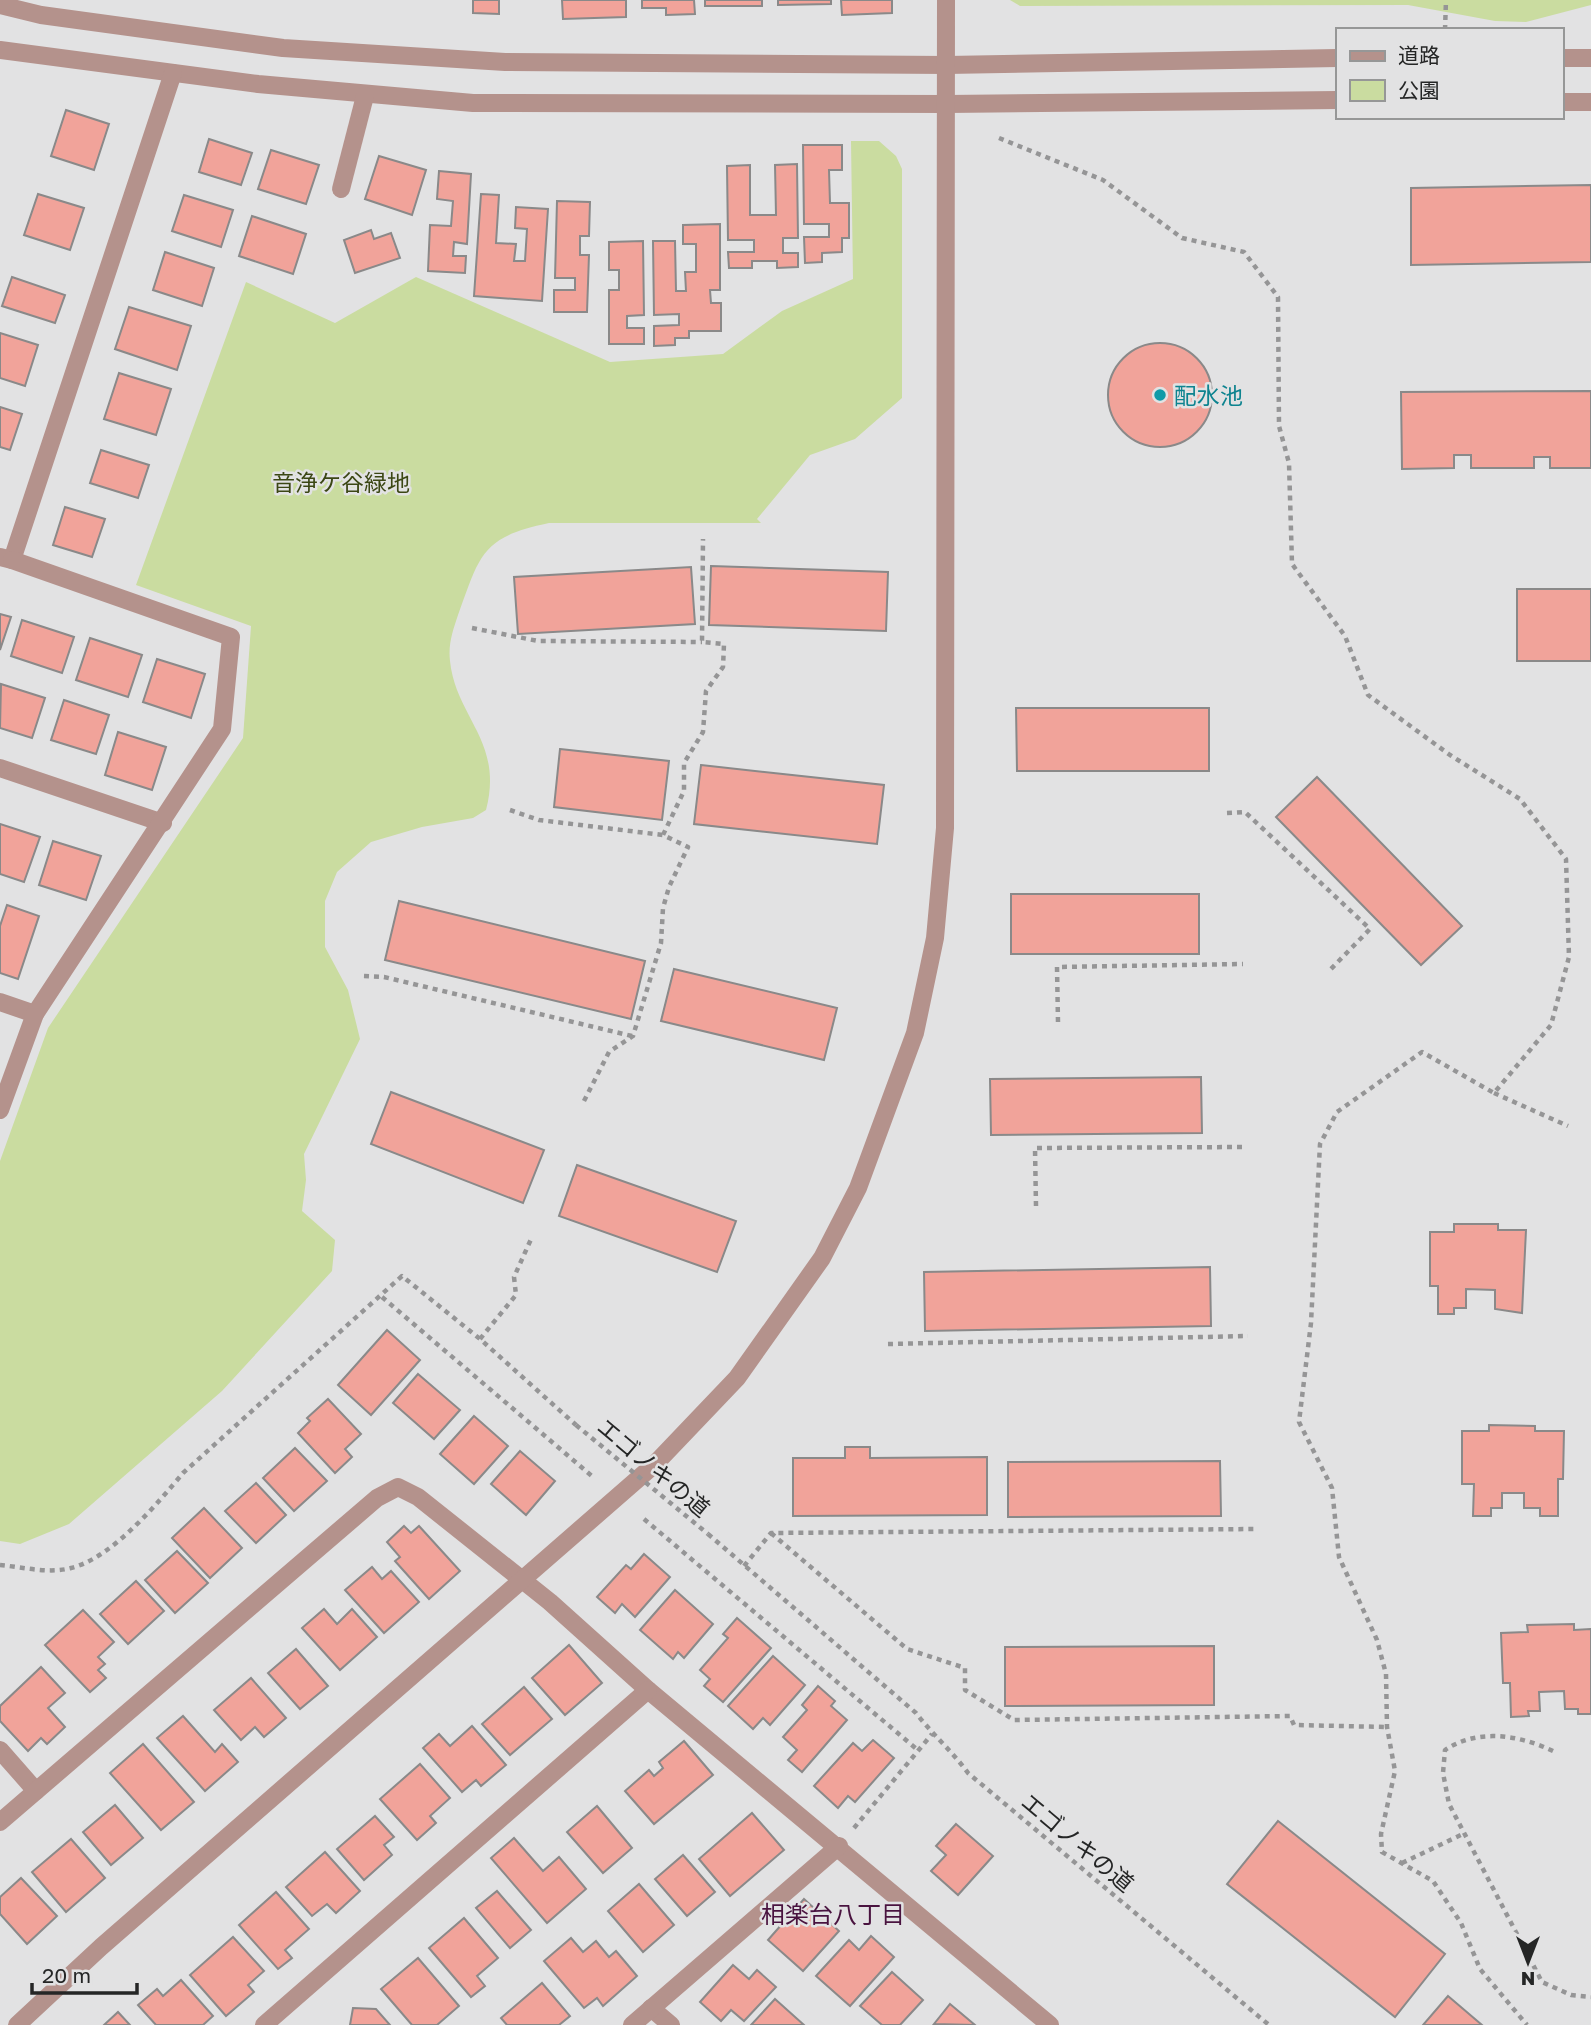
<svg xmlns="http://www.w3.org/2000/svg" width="1591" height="2025" viewBox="0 0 1591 2025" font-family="'Golos Text','Noto Sans JP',sans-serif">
	<rect width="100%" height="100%" fill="#e2e2e3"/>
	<g fill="#cadca0">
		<path d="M1010,0h581v5l-65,17 -31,-1 -87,-16 -388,1z"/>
		<path d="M851,141h28l17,15 6,13v229l-47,41 -45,16 -53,64 4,4h-212c-68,14 -69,32 -91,92 -5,15 -10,29 -8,46 6,57 54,80 36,149l-13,8 -51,9 -51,15 -34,30 -12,29v46l23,43 12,49 -56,115 2,26 -4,31 33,29 -3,31 -110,120 -153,133 -49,20 -20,-3v-380l48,-133 195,-290 8,-112 -115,-41 110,-303 89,41 81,-46 194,85 113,-8 59,-43 71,-32z"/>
	</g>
	<g fill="#f1a39a" stroke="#8a8989" stroke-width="2">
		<path d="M473,0h26v14l-26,-1z"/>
		<path d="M562,0h64v17l-63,2z"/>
		<path d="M642,0h52l1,14 -29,1v-7h-24z"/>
		<rect x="705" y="0" width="57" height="6"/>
		<path d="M778,0h53v4l-53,1z"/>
		<path d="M841,0h51v13l-50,2z"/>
		<path d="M66,110l43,14 -15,46 -43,-14z"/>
		<path d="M209,139l43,14 -11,32 -42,-13z"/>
		<path d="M803,145h39v25h-13l1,33h19v35h-7v14l-20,1v9l-17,1 -1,-26h25v-13h-25z"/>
		<path d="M271,150l48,15 -13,39 -48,-15z"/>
		<path d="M379,156l47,14 -14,45 -47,-16z"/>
		<path d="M797,164l1,74h-15v15h15v14l-21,1v-7h-25v7h-23l-1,-16h26v-12h-26l-1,-74 23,-1v50h26l-1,-50z"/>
		<path d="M439,171l32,3 -4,70 -13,-2 -1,14h13l-1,17 -37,-2 2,-46 21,1 2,-25 -16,-2z"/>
		<path d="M1591,185v77l-180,3v-77z"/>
		<path d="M38,194l46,14 -14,42 -46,-15z"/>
		<path d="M481,194l18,1 -3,48 20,1 -2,17h11l2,-32 -12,-1 1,-21 32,2 -6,92 -68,-5z"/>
		<path d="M184,195l49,15 -12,37 -49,-16z"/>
		<path d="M557,201l33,1 -1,34h-9v19h9l-2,57h-33v-22h21v-12h-20z"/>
		<path d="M252,216l54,18 -13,40 -54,-18z"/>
		<path d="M720,224v66h-10l1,13h10v28h-32v7h-14v7l-21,1v-20l25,-1v-11l-25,1 -1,-74h22l1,50h10l-1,-19h11v-28h-13v-19z"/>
		<path d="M371,230l3,9 17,-6 9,25 -45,15 -11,-33z"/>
		<path d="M643,241l1,74 -17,1v12h17v16h-35v-54h10v-20h-10v-28z"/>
		<path d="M165,252l49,16 -12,38 -49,-16z"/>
		<path d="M12,277l53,18 -10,28 -53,-17z"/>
		<path d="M129,307l62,19 -14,44 -62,-21z"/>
		<path d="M0,333l38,12 -13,41 -25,-8z"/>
		<circle cx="1160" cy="395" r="52"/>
		<path d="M119,373l52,16 -15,46 -52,-16z"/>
		<path d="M1591,391v77h-41v-11h-16v11h-63v-13h-17v13l-52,1 -1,-77z"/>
		<path d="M0,407l22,7 -12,36 -10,-3z"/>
		<path d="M101,450l48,15 -11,33 -48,-15z"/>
		<path d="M65,507l40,12 -13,38 -39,-12z"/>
		<path d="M711,566l177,6 -2,59 -177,-6z"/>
		<path d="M691,567l4,57 -177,10 -4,-57z"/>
		<rect x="1517" y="589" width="74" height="72"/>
		<path d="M0,614l11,3 -11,33z"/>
		<path d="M22,620l52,17 -12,36 -51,-17z"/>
		<path d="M90,638l52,17 -14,42 -52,-17z"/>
		<path d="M157,659l48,15 -14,44 -48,-16z"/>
		<path d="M1,684l44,14 -13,40 -32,-10z"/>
		<path d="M64,700l45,15 -13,39 -45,-14z"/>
		<path d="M1016,708h193v63h-192z"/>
		<path d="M118,732l48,15 -14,43 -47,-15z"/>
		<path d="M560,749l109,12 -7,59 -108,-13z"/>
		<path d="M701,765l183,20 -7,59 -183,-20z"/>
		<path d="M1317,777l145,149 -41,39 -145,-148z"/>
		<path d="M0,824l40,13 -16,45 -24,-8z"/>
		<path d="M53,841l48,15 -15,44 -47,-15z"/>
		<rect x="1011" y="894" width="188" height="60"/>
		<path d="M399,901l246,60 -14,58 -246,-59z"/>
		<path d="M7,905l32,11 -21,63 -18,-6v-47z"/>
		<path d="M674,969l163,39 -13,52 -163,-39z"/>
		<path d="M1201,1077l1,56 -211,2 -1,-56z"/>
		<path d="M391,1092l153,58 -21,53 -152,-59z"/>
		<path d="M577,1165l159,56 -19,51 -158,-56z"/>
		<path d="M1454,1224h44v6h28l-4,83 -27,-4v-19l-29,-1v19h-12v6h-16v-28h-8v-54h24z"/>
		<path d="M1210,1267l1,59 -286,5 -1,-59z"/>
		<path d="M387,1330l33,30 -49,55 -33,-30z"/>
		<path d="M418,1374l42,36 -26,29 -41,-36z"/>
		<path d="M328,1399l33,35 -16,15 7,8 -17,16 -37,-40 12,-12 -3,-3z"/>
		<path d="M474,1416l34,30 -34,38 -34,-30z"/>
		<path d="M1489,1425l46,1v5h29l-1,48h-5v37h-18v-8h-16v-15h-22v15h-11v8h-18l1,-32h-12v-53h27z"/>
		<path d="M845,1447h25v11l117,-1v58l-194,1v-58h52z"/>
		<path d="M295,1448l32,33 -33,30 -31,-33z"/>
		<path d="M520,1451l35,30 -29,34 -35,-31z"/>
		<path d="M1220,1461l1,55 -213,1v-55z"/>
		<path d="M256,1483l30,32 -30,28 -31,-32z"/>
		<path d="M204,1508l38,40 -32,30 -38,-40z"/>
		<path d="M404,1526l7,7 8,-7 41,45 -31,28 -34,-38 5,-4 -13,-15z"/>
		<path d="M177,1551l31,32 -33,30 -30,-33z"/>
		<path d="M644,1554l26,23 -35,40 -13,-13 -7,9 -18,-16 29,-32 5,4z"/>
		<path d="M372,1567l10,12 9,-8 28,31 -35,31 -39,-43z"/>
		<path d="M136,1581l28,30 -36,33 -28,-30z"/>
		<path d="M675,1590l38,34 -29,34 -6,-6 -5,7 -33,-29z"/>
		<path d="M324,1609l13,15 15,-15 25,28 -37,33 -38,-42z"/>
		<path d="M83,1610l31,32 -16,15 7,7 -7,6 8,8 -16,14 -45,-47z"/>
		<path d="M737,1618l34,30 -48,54 -19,-16 6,-7 -10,-9 28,-32 -5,-4z"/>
		<path d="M1574,1624v6l17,-1v85h-13v-5h-13l-1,-18 -25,1 1,19h-12l1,5 -18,1 -1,-34h-7l-2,-50 27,-1 -1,-7z"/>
		<path d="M569,1645l33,38 -37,32 -33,-37z"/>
		<path d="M1214,1646v59l-209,1v-59z"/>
		<path d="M296,1649l32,37 -28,23 -32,-36z"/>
		<path d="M773,1656l32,29 -35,40 -7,-7 -10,11 -25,-23z"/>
		<path d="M41,1667l24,26 -17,15 17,19 -18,17 -6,-6 -13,13 -28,-30v-15z"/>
		<path d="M251,1678l35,40 -22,19 -9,-10 -14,13 -27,-30z"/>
		<path d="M818,1686l17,15 -4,5 16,14 -45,52 -14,-12 9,-10 -14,-13 24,-27 -5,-5z"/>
		<path d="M524,1687l28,32 -42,36 -28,-31z"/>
		<path d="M183,1716l32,36 7,-8 16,18 -33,29 -48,-53z"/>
		<path d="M472,1726l34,39 -25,21 -5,-6 -14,12 -39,-44 16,-14 11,12z"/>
		<path d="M873,1740l21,18 -39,44 -7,-6 -10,12 -24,-22 39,-43 9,8z"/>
		<path d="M684,1741l29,34 -59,49 -29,-33 24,-21 5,6 9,-8 -4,-6z"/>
		<path d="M143,1744l51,58 -33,28 -51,-57z"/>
		<path d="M420,1764l30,34 -20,18 6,7 -19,17 -37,-41z"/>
		<path d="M115,1805l28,33 -32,27 -28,-33z"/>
		<path d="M597,1806l35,42 -29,25 -36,-41z"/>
		<path d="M752,1813l32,37 -54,46 -31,-37z"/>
		<path d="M375,1816l19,21 -10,8 8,10 -28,25 -27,-31z"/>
		<path d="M1278,1821l167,133 -50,63 -168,-133z"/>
		<path d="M956,1824l37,32 -35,39 -27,-24 15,-16 -10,-9z"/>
		<path d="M514,1838l29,33 16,-14 27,32 -39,34 -56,-65z"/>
		<path d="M71,1839l34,39 -39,34 -34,-40z"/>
		<path d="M325,1852l35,39 -24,22 -9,-9 -15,12 -26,-29z"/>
		<path d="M683,1855l32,37 -28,24 -32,-37z"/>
		<path d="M21,1878l36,38 -30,28 -27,-30v-17z"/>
		<path d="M639,1884l35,41 -31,27 -35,-41z"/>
		<path d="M497,1891l34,39 -21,18 -34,-40z"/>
		<path d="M276,1892l33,37 -24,21 7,8 -14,11 -39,-44z"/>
		<path d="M804,1899l35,32 -36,40 -35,-31z"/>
		<path d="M464,1918l34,40 -21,18 8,10 -14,11 -42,-49z"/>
		<path d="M871,1936l23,21 -44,49 -34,-30 33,-36 10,10z"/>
		<path d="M233,1937l31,34 -16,14 6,7 -28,24 -36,-41z"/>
		<path d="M571,1938l12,14 13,-11 13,16 7,-6 21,25 -34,30 -6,-8 -13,10 -40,-47z"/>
		<path d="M418,1958l41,48 -22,19h-25l-31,-36z"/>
		<path d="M733,1965l16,14 8,-9 19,17 -32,34 -13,-11 -10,11 -21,-19z"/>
		<path d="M892,1972l31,28 -23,25h-18l-22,-19z"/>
		<path d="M181,1980l32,36 -10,9h-47l-18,-20 19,-16 6,7z"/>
		<path d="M542,1983l28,33 -11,9h-52l-6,-7z"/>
		<path d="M1448,1996l34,29h-59z"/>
		<path d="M775,1999l29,26h-53z"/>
		<path d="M950,2004l25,21 -41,-1z"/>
		<path d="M353,2008l23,1 14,16h-40z"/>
		<path d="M118,2012l12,13h-26z"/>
	</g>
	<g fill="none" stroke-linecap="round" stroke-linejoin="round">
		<g stroke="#959596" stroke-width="4.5" stroke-dasharray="5 5" stroke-linecap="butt">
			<path d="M1445,30l1,-30"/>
			<path d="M999,138l104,42 79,58 62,14 34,45 1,129 10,37 3,101 53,72 23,59 82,60 70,44 46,60 3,98 -18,68 -57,68 -72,-41 -85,60 -17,32 -9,179 -12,99 33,66 7,69 38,83 9,34 1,53 8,44 -14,63 1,18 51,29 28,42 19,46 47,56"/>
			<path d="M472,628l66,13 164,1"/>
			<path d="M510,810l29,10 124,15"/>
			<path d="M1227,813l18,-1 125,117 -41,42"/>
			<path d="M364,976l20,1 248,59"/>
			<path d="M1058,1022l-1,-55 186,-3"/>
			<path d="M1494,1093l74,33"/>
			<path d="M584,1101l25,-49 24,-16 28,-93 2,-35 6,-21 19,-40 -25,-12 21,-44v-28l19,-31 3,-41 17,-24 1,-23 -22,-2 1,-103"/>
			<path d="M1036,1206l-1,-58 211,-1"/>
			<path d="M382,1297l211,180"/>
			<path d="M480,1339l36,-44 -2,-18 18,-40"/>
			<path d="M888,1344l360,-8"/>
			<path d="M644,1519l275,232"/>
			<path d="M771,1533l136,116 58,19v22l49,30 276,-4 4,9 93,2"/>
			<path d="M708,1534l208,179c16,21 36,38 52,60l301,252"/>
			<path d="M0,1565c22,2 49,9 71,3 41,-10 86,-64 112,-95l219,-197 78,63 96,86"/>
			<path d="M744,1566l27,-33 485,-4"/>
			<path d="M1553,1751c-34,-16 -75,-23 -108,-1l-2,23 6,31 93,178 29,13 20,2"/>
			<path d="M854,1828l78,-94"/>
			<path d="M1402,1863l61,-29"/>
		</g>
		<g stroke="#b4928c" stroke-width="18">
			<path d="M0,5l41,10 242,33 222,14 442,3 390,-7"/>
			<path d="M0,50l258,34 215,19 474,1 390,-4"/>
			<path d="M1561,58h30"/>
			<path d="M1561,102h30"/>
			<path d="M341,189l24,-93"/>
			<path d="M0,557l12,3 161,-487"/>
			<path d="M0,768l163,55"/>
			<path d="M0,1002l35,12"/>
			<path d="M0,1110l35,-96 187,-285 9,-92 -219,-77"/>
			<path d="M0,1750l36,41"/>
			<path d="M0,1822l377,-324 21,-11 20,10 132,105 98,88 402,335"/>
			<path d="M651,2008l20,17"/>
			<path d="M17,2025l84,-78 554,-483 82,-86 85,-120 36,-70 57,-155 20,-95 10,-110 1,-828"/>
			<path d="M264,2025l384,-335"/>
			<path d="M632,2025l207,-179"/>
		</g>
		<path stroke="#959596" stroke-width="4.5" stroke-dasharray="5 5" stroke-linecap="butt" d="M576,1425l132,109"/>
	</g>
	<circle fill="#0f9aa8" stroke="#e2e2e3" stroke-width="2.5" cx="1160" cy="395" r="7"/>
	<g text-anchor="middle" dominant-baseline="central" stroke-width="5" stroke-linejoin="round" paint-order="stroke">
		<g font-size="23" fill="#0d838f" stroke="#e2e2e3" text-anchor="start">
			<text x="1174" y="395">配水池</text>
		</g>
		<g font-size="23" fill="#3b4714" stroke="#e2e2e3">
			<text x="341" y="482">音浄ケ谷緑地</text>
		</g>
		<g font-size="23" fill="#252626" stroke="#e2e2e3">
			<text transform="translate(654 1467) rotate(40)">エゴノキの道</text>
			<text transform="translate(1078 1842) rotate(40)">エゴノキの道</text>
		</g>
		<g font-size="24" fill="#49133f" stroke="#e2e2e3">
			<text x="833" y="1913">相楽台八丁目</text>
		</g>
	</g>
	<rect x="1336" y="28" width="228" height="91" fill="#e2e2e3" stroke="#969797" stroke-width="2"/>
	<rect x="1350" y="51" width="35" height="10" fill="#b4928c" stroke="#969797" stroke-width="2"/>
	<text x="1398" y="63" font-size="21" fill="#252626">道路</text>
	<rect x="1350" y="80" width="35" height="21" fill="#cadca0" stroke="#969797" stroke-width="2"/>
	<text x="1398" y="98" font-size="21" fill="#252626">公園</text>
	<g transform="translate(1528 1962) rotate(180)" stroke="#e2e2e3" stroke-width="5" paint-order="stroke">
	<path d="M0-5L12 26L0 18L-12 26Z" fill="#252626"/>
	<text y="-10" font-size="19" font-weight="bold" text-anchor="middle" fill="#252626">N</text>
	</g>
	<path d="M32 1983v10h105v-10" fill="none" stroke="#252626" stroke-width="3.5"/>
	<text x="42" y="1983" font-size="21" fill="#252626" stroke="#e2e2e3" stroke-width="5" paint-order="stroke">20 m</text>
</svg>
